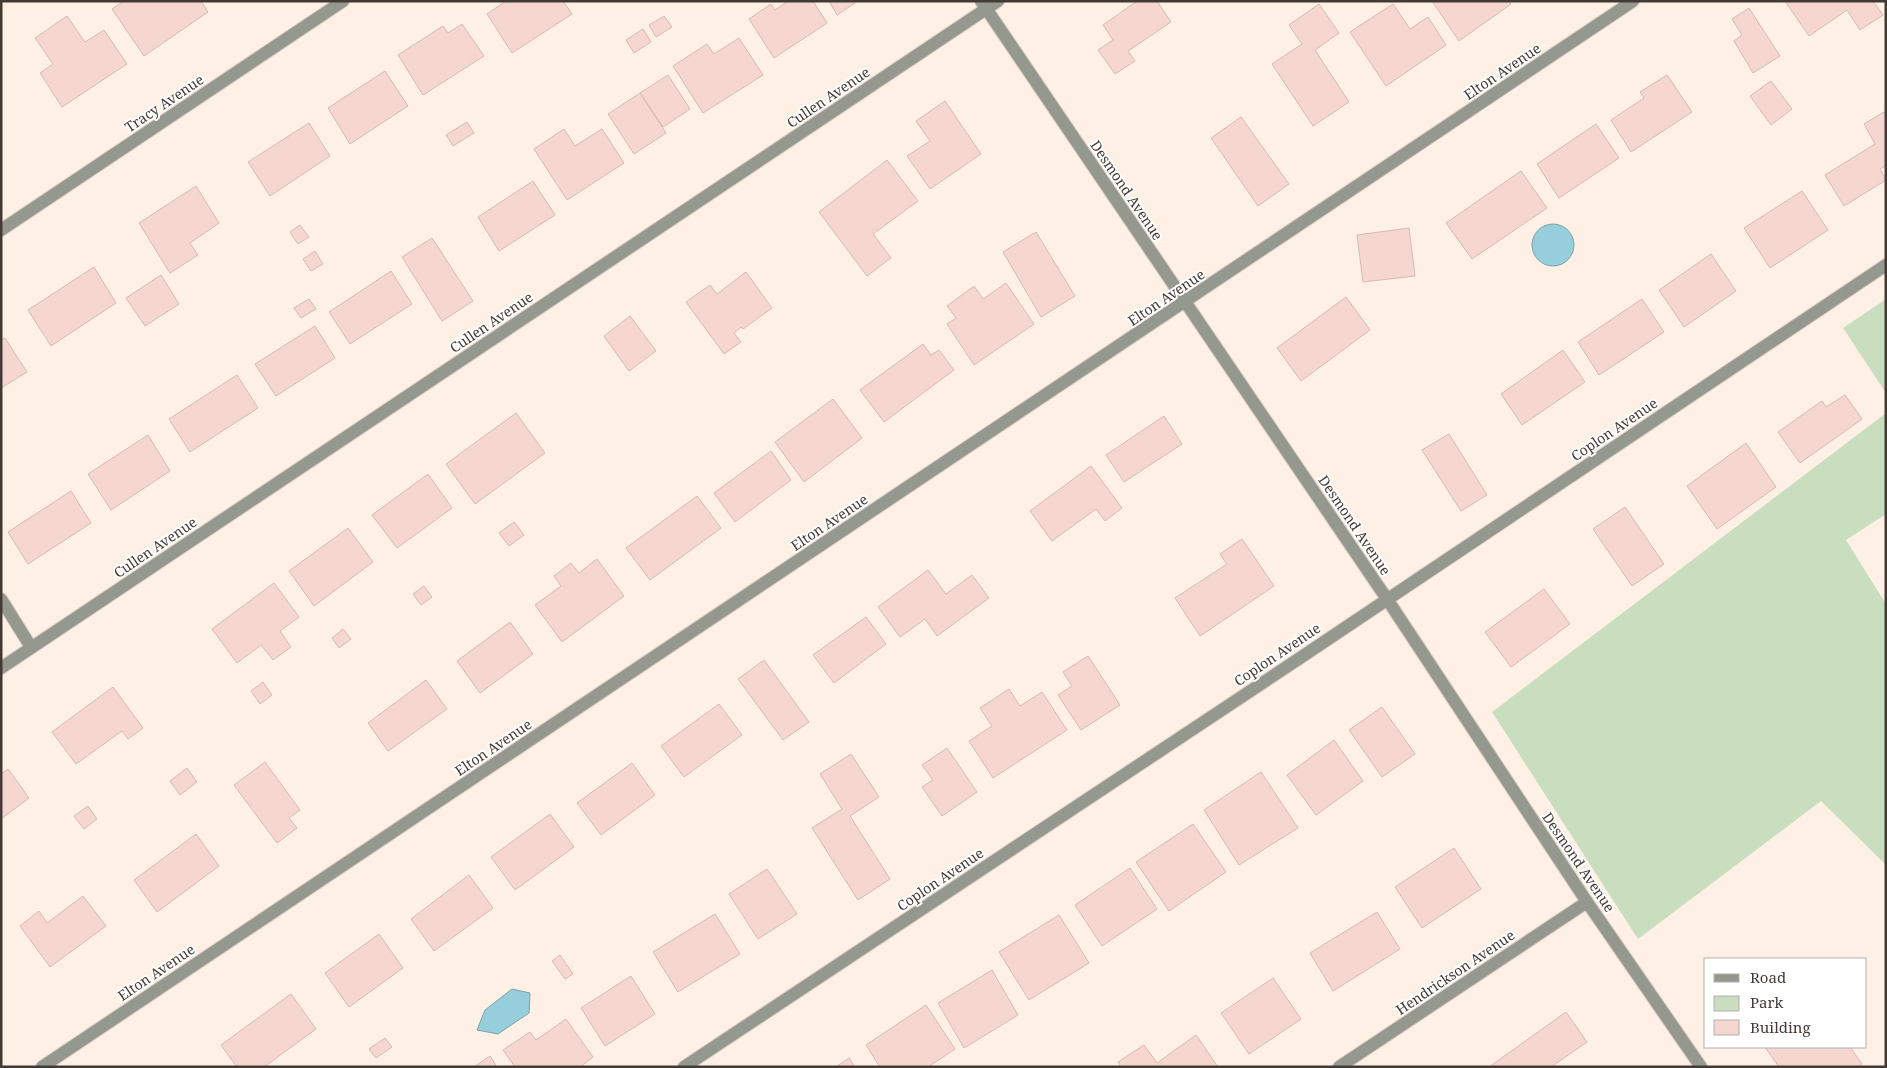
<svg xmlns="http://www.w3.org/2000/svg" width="1887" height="1068" viewBox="0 0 1887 1068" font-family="'Noto Serif',serif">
	<rect width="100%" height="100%" fill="#fef0e5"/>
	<g fill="#c9debf">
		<path d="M1886,299v94l-43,-65z"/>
		<path d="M1886,413v101l-40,26 40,64v261l-65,-64 -183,138 -146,-227z"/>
	</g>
	<g fill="#96cedc" stroke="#7da2a9">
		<circle cx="1553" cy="245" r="21"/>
		<path d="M512,989l18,4 -1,20 -31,21 -21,-4 8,-20z"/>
	</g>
	<g fill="#f5d7d0" stroke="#d6b9b2">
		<path d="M124,1h77l7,11 -64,44 -32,-47z"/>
		<path d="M506,1h57l9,13 -60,39 -25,-39z"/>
		<path d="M788,1h25l14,22 -53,35 -25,-39 22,-15 4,6z"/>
		<path d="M829,1h29l-21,14z"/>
		<path d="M1137,1h20l14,21 -43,29 7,10 -20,13 -17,-24 15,-10 -10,-15z"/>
		<path d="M1432,1h77l2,3 -52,37z"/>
		<path d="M1785,1h88l10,14 -23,15 -13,-20 -38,26z"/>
		<path d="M1319,4l20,29 -24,17 34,52 -36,24 -41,-62 30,-20 -13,-19z"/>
		<path d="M1393,4l17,25 18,-12 18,28 -60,41 -36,-54z"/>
		<path d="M1749,8l31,48 -27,17 -19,-32 8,-6 -10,-16z"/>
		<path d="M67,16l18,26 19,-12 23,34 -65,43 -22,-34 13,-9 -18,-26z"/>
		<path d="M664,16l8,11 -16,10 -7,-12z"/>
		<path d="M462,24l22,32 -61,39 -25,-40 45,-29 5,7z"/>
		<path d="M643,29l8,13 -17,11 -8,-13z"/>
		<path d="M739,38l24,37 -60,38 -30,-47 34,-22 7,10z"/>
		<path d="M385,71l23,35 -58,38 -22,-36z"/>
		<path d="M668,75l22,34 -27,18 -23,-34z"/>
		<path d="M1667,75l25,37 -61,40 -20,-32 33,-22 -4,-6z"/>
		<path d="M1771,81l21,28 -21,16 -21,-29z"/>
		<path d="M640,93l26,40 -32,21 -26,-40z"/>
		<path d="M945,101l36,53 -51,35 -23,-33 23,-15 -14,-20z"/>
		<path d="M1884,112l2,2v52l-6,3 6,11 -42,26 -19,-31 50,-31 -11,-20z"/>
		<path d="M1241,117l48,67 -31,22 -47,-68z"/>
		<path d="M467,122l7,11 -21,13 -7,-11z"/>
		<path d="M309,123l21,33 -60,40 -22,-34z"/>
		<path d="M1596,124l23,34 -60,40 -22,-34z"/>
		<path d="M564,129l11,17 27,-17 22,34 -57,37 -33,-51z"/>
		<path d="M887,160l31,41 -45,33 18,24 -24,18 -48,-64z"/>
		<path d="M1521,171l26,37 -75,51 -26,-36z"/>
		<path d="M533,181l22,34 -56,36 -21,-34z"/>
		<path d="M196,186l23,37 -29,20 8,12 -28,18 -31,-50z"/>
		<path d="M1802,191l26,39 -58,38 -26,-40z"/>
		<path d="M300,225l9,12 -11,7 -8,-12z"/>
		<path d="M1409,228l6,48 -52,6 -6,-47z"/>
		<path d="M1036,232l39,64 -34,21 -38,-65z"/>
		<path d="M432,238l41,63 -31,20 -40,-64z"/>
		<path d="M315,251l8,13 -12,7 -8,-12z"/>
		<path d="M1711,254l25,37 -52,36 -25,-37z"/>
		<path d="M94,267l22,36 -65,43 -23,-36z"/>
		<path d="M391,271l21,33 -62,40 -21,-32z"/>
		<path d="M746,272l26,36 -29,21 -2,-2 -7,6 7,9 -17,12 -38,-52 24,-17 7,9z"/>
		<path d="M161,275l18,29 -34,22 -19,-28z"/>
		<path d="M1006,283l28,41 -60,41 -27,-41 9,-6 -9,-12 27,-20 9,13z"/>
		<path d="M1346,297l24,33 -69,51 -24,-33z"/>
		<path d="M309,299l7,10 -15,9 -7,-10z"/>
		<path d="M1642,299l22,33 -65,43 -21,-33z"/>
		<path d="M630,316l26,35 -27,20 -25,-35z"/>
		<path d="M315,326l20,32 -59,38 -21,-32z"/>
		<path d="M5,338l22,34 -26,16v-48z"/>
		<path d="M923,344l8,11 8,-5 15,20 -70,52 -24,-32z"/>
		<path d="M1563,350l22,32 -63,43 -21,-31z"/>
		<path d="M237,375l21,33 -68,44 -21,-33z"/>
		<path d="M1845,395l17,24 -62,44 -22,-31 44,-31 4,6z"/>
		<path d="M833,399l29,39 -58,44 -29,-40z"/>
		<path d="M516,413l29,40 -70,51 -29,-40z"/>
		<path d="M1164,416l18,28 -58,38 -18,-27z"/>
		<path d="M1449,434l38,61 -26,16 -39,-61z"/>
		<path d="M148,435l22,36 -59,39 -23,-36z"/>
		<path d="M1746,443l30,44 -59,42 -30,-43z"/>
		<path d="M771,451l20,29 -56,42 -21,-29z"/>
		<path d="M1091,466l31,42 -17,13 -9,-12 -44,32 -22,-30z"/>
		<path d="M428,474l24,34 -55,40 -25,-33z"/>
		<path d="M71,491l20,32 -63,41 -20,-32z"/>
		<path d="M697,496l24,32 -71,52 -24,-32z"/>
		<path d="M1625,507l39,57 -32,22 -39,-57z"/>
		<path d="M514,522l10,13 -15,11 -10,-13z"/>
		<path d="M348,528l25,34 -59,44 -25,-35z"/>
		<path d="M1242,539l32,47 -74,50 -25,-38 52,-34 -7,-10z"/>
		<path d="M597,559l27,37 -62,46 -27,-37 26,-19 -7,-10 17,-13 8,10z"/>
		<path d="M928,570l18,24 26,-19 17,23 -52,38 -12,-17 -25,18 -22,-30z"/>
		<path d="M274,583l25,34 -19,14 11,16 -18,13 -12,-15 -24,18 -25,-34z"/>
		<path d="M424,586l8,11 -11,8 -8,-11z"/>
		<path d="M1544,589l26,35 -59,43 -26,-35z"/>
		<path d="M866,617l20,27 -52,39 -21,-28z"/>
		<path d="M510,622l23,32 -53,39 -23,-32z"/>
		<path d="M343,629l8,10 -12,9 -7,-10z"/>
		<path d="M1088,656l32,49 -39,25 -23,-35 14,-9 -9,-14z"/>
		<path d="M764,660l45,62 -26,18 -45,-61z"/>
		<path d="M426,680l21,29 -59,42 -20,-28z"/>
		<path d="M263,682l9,13 -12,9 -9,-13z"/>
		<path d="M113,687l30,41 -15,11 -6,-8 -46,33 -24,-32z"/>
		<path d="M1009,689l11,17 22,-14 25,38 -74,48 -24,-37 23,-15 -12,-18z"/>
		<path d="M719,704l23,31 -58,42 -23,-31z"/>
		<path d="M1382,707l33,47 -33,23 -33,-47z"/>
		<path d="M1334,740l29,41 -47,34 -29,-40z"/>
		<path d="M947,748l30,44 -35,24 -20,-29 11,-7 -11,-15z"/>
		<path d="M851,754l28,43 -29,19 40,63 -32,21 -46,-72 30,-19 -22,-35z"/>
		<path d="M265,762l35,48 -11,8 8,10 -20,15 -43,-58z"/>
		<path d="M632,763l23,32 -54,40 -24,-32z"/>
		<path d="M187,768l10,14 -17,13 -10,-14z"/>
		<path d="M8,769l21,29 -28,21v-45z"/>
		<path d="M1261,772l37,56 -59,37 -35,-55z"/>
		<path d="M88,806l9,13 -13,10 -10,-13z"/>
		<path d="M550,814l24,33 -59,43 -24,-33z"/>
		<path d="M1193,824l33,48 -57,39 -33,-49z"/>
		<path d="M196,834l23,32 -62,46 -23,-32z"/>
		<path d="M1454,848l27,41 -59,39 -27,-41z"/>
		<path d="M1130,868l27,41 -55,37 -27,-41z"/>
		<path d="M767,869l30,45 -39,25 -29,-45z"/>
		<path d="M469,875l24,33 -59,43 -23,-32z"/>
		<path d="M83,896l23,30 -56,41 -30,-41 19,-15 8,12z"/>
		<path d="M1377,912l23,37 -67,42 -23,-38z"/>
		<path d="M715,914l25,40 -62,38 -25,-40z"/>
		<path d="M1059,915l30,48 -60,37 -30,-48z"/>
		<path d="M379,934l24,34 -54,39 -24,-34z"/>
		<path d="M560,955l13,19 -8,5 -13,-18z"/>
		<path d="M992,970l26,45 -54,33 -26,-45z"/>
		<path d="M631,976l24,38 -50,32 -24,-38z"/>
		<path d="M1273,978l28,41 -52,35 -28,-41z"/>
		<path d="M291,994l25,35 -52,38h-27l-16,-22z"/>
		<path d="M926,1005l29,44 -27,18h-48l-14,-22z"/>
		<path d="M1566,1012l21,30 -36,25h-62z"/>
		<path d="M566,1019l27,38 -13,10h-65l-12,-17 27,-18 6,8z"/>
		<path d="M1196,1035l22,32h-97l-3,-5 26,-17 13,18z"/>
		<path d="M385,1038l7,9 -16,11 -7,-9z"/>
		<path d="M1765,1047h85l12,17 -4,3h-79z"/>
		<path d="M490,1056l7,11h-23z"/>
		<path d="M849,1058l6,9h-19z"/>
	</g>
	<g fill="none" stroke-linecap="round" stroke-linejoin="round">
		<g stroke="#d9ccc1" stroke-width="14">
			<g id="minor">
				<path d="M981,1l406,598 200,303 114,165"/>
				<path d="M1,230l342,-229"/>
				<path d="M1,599l30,48"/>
				<path d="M1,668l997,-667"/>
				<path d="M42,1067l1591,-1066"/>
				<path d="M684,1067l616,-409 586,-393"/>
				<path d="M1339,1067l248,-165"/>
			</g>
		</g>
		<use href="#minor" stroke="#94988e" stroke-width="12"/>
	</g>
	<g text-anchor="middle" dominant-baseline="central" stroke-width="4" stroke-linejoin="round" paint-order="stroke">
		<g font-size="14" fill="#433a33" stroke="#fff">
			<text transform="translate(1502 71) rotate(-34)">Elton Avenue</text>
			<text transform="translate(828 97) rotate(-34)">Cullen Avenue</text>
			<text transform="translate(164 103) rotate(-34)">Tracy Avenue</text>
			<text transform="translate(1127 190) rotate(56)">Desmond Avenue</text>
			<text transform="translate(1166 297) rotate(-34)">Elton Avenue</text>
			<text transform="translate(491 322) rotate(-34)">Cullen Avenue</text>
			<text transform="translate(1614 429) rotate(-34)">Coplon Avenue</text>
			<text transform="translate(829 522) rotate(-34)">Elton Avenue</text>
			<text transform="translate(1355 525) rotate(56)">Desmond Avenue</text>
			<text transform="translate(155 547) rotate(-34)">Cullen Avenue</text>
			<text transform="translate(1277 654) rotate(-34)">Coplon Avenue</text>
			<text transform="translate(493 747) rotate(-34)">Elton Avenue</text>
			<text transform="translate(1579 862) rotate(56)">Desmond Avenue</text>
			<text transform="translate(940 879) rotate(-34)">Coplon Avenue</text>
			<text transform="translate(156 972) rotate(-34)">Elton Avenue</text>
			<text transform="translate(1455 972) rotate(-34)">Hendrickson Avenue</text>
		</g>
	</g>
	<rect width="1887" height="1068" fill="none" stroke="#433a33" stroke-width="5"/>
	<rect x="1704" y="958" width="162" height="90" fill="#ffffff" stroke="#b4b0ad"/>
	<rect x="1714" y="974" width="25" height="8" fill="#94988e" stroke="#b4b0ad"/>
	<text x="1750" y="983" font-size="15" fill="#433a33">Road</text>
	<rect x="1714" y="996" width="25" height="15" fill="#c9debf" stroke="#b4b0ad"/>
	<text x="1750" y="1008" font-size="15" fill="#433a33">Park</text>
	<rect x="1714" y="1020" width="25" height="15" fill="#f5d7d0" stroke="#b4b0ad"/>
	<text x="1750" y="1033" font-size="15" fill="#433a33">Building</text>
</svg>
